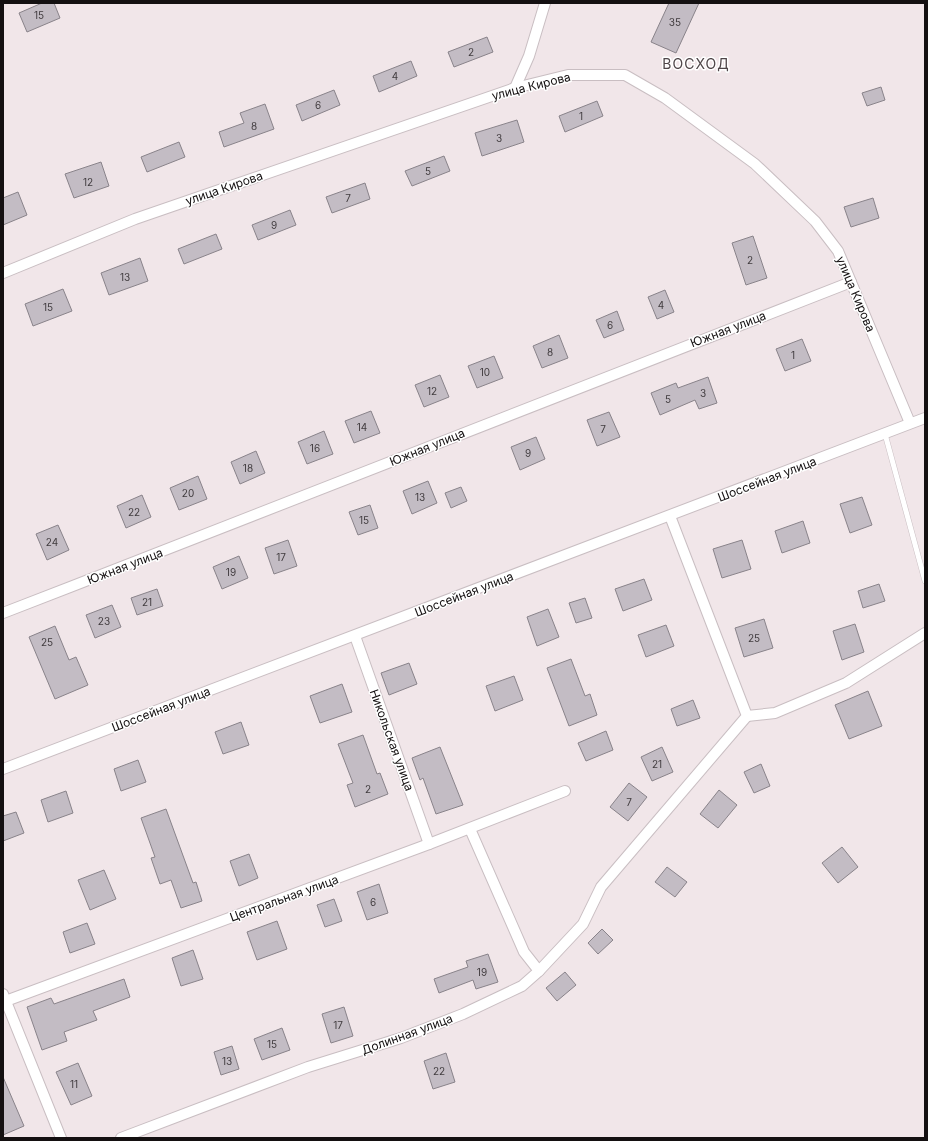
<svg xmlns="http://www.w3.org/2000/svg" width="928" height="1141" viewBox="0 0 928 1141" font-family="Inter,sans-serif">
	<rect width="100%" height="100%" fill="#f1e6e9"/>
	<g fill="#c3bcc4" stroke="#89838a">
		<path d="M42,3h12l6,15 -33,14 -8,-19z"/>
		<path d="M669,3h30l-23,50 -25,-11z"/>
		<path d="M487,37l6,15 -39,15 -6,-15z"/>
		<path d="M411,61l6,15 -38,16 -6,-16z"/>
		<path d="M881,87l4,13 -18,6 -5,-13z"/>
		<path d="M334,90l6,15 -38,16 -6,-16z"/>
		<path d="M597,101l6,15 -38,16 -6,-16z"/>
		<path d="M265,104l9,25 -50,18 -5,-15 25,-9 -4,-10z"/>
		<path d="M517,120l7,22 -42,14 -7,-23z"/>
		<path d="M179,142l6,15 -38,15 -6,-15z"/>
		<path d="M444,156l6,15 -38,15 -7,-15z"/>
		<path d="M101,162l8,24 -35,12 -9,-24z"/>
		<path d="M365,183l5,16 -38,14 -6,-16z"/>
		<path d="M18,192l9,23 -24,10v-27z"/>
		<path d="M873,198l6,20 -28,9 -7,-20z"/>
		<path d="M290,210l6,15 -38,15 -6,-15z"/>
		<path d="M216,234l6,15 -38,15 -6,-15z"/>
		<path d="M753,236l14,42 -21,7 -14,-42z"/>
		<path d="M140,258l8,23 -39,14 -8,-22z"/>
		<path d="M63,289l9,22 -39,15 -8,-22z"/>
		<path d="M665,290l9,22 -17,7 -9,-22z"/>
		<path d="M617,311l7,19 -20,8 -8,-18z"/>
		<path d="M559,335l9,23 -26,10 -9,-22z"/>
		<path d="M802,339l9,22 -26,10 -9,-22z"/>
		<path d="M494,356l9,22 -26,10 -9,-22z"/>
		<path d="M440,375l9,22 -25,10 -9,-22z"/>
		<path d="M708,377l9,26 -18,6 -4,-9 -35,15 -9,-22 25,-10 2,5z"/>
		<path d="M371,411l9,22 -26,10 -9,-22z"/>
		<path d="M609,412l11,25 -23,9 -10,-26z"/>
		<path d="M324,431l9,23 -26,10 -9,-22z"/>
		<path d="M536,437l9,22 -25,11 -9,-23z"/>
		<path d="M256,451l9,22 -25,11 -9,-22z"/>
		<path d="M198,476l9,23 -28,11 -9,-22z"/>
		<path d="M428,481l9,22 -25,11 -9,-23z"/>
		<path d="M461,487l6,14 -16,7 -6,-15z"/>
		<path d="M142,495l9,22 -25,11 -9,-22z"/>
		<path d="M862,497l10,28 -22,8 -10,-29z"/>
		<path d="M370,505l8,23 -20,7 -9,-23z"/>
		<path d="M803,521l7,22 -28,10 -7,-22z"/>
		<path d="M58,525l11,25 -22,10 -11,-26z"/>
		<path d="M288,540l9,26 -23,8 -9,-26z"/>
		<path d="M742,540l9,29 -29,9 -9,-29z"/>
		<path d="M239,556l9,22 -26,11 -9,-22z"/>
		<path d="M644,579l8,21 -29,11 -8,-22z"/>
		<path d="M879,584l6,17 -22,7 -5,-17z"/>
		<path d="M157,589l6,17 -26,9 -6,-17z"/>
		<path d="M585,598l7,20 -16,5 -7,-20z"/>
		<path d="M112,605l9,22 -26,11 -9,-23z"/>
		<path d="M548,609l11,28 -22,9 -10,-29z"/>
		<path d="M764,619l9,29 -29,9 -9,-29z"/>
		<path d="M855,624l9,28 -22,8 -9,-29z"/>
		<path d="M666,625l8,21 -28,11 -8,-22z"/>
		<path d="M55,626l14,34 7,-3 12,28 -33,14 -26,-62z"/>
		<path d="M571,659l14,37 5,-2 7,21 -28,11 -22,-58z"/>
		<path d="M409,663l8,21 -28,11 -8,-22z"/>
		<path d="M514,676l9,24 -28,11 -9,-25z"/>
		<path d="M342,684l10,28 -32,11 -10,-27z"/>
		<path d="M868,691l14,35 -33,13 -14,-34z"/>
		<path d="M693,700l7,18 -23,8 -6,-17z"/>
		<path d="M241,722l8,23 -26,9 -8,-22z"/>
		<path d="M606,731l7,19 -27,11 -8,-18z"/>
		<path d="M363,735l14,39 3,-1 8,21 -33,13 -8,-22 6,-2 -15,-39z"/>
		<path d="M440,747l23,58 -27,9 -13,-36 -3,2 -8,-22z"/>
		<path d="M662,747l11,25 -21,9 -11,-24z"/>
		<path d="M138,760l8,22 -25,9 -7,-22z"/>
		<path d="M761,764l9,22 -16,7 -10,-21z"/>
		<path d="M629,783l18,14 -19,24 -18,-14z"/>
		<path d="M719,790l18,15 -19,23 -18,-14z"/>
		<path d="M66,791l7,22 -25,9 -7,-22z"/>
		<path d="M166,809l27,74 3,-1 6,19 -21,7 -10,-28 -11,4 -9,-26 4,-1 -14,-39z"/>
		<path d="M16,812l8,21 -21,8v-25z"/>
		<path d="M842,847l16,20 -20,16 -16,-20z"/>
		<path d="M249,854l9,24 -19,8 -9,-25z"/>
		<path d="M667,867l20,15 -12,15 -20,-15z"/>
		<path d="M104,870l12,29 -26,11 -12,-30z"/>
		<path d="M379,884l9,29 -21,7 -10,-28z"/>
		<path d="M334,899l8,22 -17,6 -8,-22z"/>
		<path d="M277,921l10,28 -30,11 -10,-28z"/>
		<path d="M87,923l8,21 -25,9 -7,-21z"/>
		<path d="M602,929l11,11 -15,14 -10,-11z"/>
		<path d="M193,950l10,29 -22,7 -9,-28z"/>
		<path d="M488,954l10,28 -22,7 -3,-9 -34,13 -5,-14 34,-12 -2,-6z"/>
		<path d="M565,972l11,13 -19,16 -11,-13z"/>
		<path d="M124,979l6,18 -37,14 4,9 -33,12 3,9 -25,9 -15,-43 24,-9 3,6z"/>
		<path d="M344,1007l9,29 -22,7 -9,-29z"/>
		<path d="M282,1028l8,22 -28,10 -8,-21z"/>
		<path d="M232,1046l7,23 -18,6 -7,-23z"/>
		<path d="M446,1053l9,29 -22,7 -9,-28z"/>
		<path d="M78,1063l14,33 -21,9 -15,-33z"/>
		<path d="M3,1077l21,49 -21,9z"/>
	</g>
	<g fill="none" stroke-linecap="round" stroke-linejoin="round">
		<g stroke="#c9bec2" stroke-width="6">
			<path id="service" d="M885,434l40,147"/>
		</g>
		<g stroke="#c9bec2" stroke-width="12">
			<g id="minor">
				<path d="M515,88l14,-32 16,-53"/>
				<path d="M3,273l132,-54 380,-131 53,-13h57l40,23 90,66 60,57 23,30 72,172"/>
				<path d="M3,613c283,-109 564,-223 848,-331"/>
				<path d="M355,636l74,208"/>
				<path d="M747,716l28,-3 71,-30 79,-50"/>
				<path d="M3,769l922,-351"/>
				<path d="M539,971l44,-47 18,-37 146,-171 -77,-200"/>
				<path d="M3,994l58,144"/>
				<path d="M3,1002l426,-158 136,-53"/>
				<path d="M121,1138l187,-71 93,-29 62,-24 59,-28 17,-15 -15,-19 -54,-123"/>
			</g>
		</g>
		<use href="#service" stroke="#fff" stroke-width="5"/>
		<use href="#minor" stroke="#fff" stroke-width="10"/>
	</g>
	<g text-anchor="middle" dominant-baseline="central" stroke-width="3" stroke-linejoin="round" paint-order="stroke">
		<g font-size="10" fill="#403b3e">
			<text x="39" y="15">15</text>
			<text x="675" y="22">35</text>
			<text x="471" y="52">2</text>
			<text x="395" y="76">4</text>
			<text x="318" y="105">6</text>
			<text x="581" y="116">1</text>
			<text x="254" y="126">8</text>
			<text x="499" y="138">3</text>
			<text x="428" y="171">5</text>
			<text x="88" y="182">12</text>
			<text x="348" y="198">7</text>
			<text x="274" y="225">9</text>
			<text x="750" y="260">2</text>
			<text x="125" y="277">13</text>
			<text x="661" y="305">4</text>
			<text x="48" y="307">15</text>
			<text x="610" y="325">6</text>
			<text x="550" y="352">8</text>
			<text x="793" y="355">1</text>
			<text x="485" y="372">10</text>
			<text x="432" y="391">12</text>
			<text x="703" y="393">3</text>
			<text x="668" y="399">5</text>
			<text x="362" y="427">14</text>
			<text x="603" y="429">7</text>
			<text x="315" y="448">16</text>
			<text x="528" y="453">9</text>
			<text x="248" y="468">18</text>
			<text x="188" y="493">20</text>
			<text x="420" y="497">13</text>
			<text x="134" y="512">22</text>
			<text x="364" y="520">15</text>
			<text x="52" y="542">24</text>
			<text x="281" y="557">17</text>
			<text x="231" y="572">19</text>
			<text x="147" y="602">21</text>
			<text x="104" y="621">23</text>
			<text x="754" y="638">25</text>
			<text x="47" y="642">25</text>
			<text x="657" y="764">21</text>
			<text x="368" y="789">2</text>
			<text x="629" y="802">7</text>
			<text x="373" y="902">6</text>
			<text x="482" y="972">19</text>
			<text x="338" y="1025">17</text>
			<text x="272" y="1044">15</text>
			<text x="227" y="1061">13</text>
			<text x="439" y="1071">22</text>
			<text x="74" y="1084">11</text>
		</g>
		<g font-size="12" fill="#141011" stroke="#fff">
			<text transform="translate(531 86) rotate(-14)">улица Кирова</text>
			<text transform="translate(224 188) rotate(-19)">улица Кирова</text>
			<text transform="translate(856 294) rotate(67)">улица Кирова</text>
			<text transform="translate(728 329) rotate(-21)">Южная улица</text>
			<text transform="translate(427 447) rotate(-22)">Южная улица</text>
			<text transform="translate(767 479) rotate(-21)">Шоссейная улица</text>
			<text transform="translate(125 566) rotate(-21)">Южная улица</text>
			<text transform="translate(464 594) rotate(-21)">Шоссейная улица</text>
			<text transform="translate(161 709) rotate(-21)">Шоссейная улица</text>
			<text transform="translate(392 740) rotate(70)">Никольская улица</text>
			<text transform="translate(284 898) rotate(-20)">Центральная улица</text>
			<text transform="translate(407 1034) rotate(-20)">Долинная улица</text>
		</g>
		<g font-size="14" letter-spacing="1" fill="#4f4649" stroke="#fff">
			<text x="696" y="63">ВОСХОД</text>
		</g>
	</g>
	<rect width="928" height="1141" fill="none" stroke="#141011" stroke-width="8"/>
</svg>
